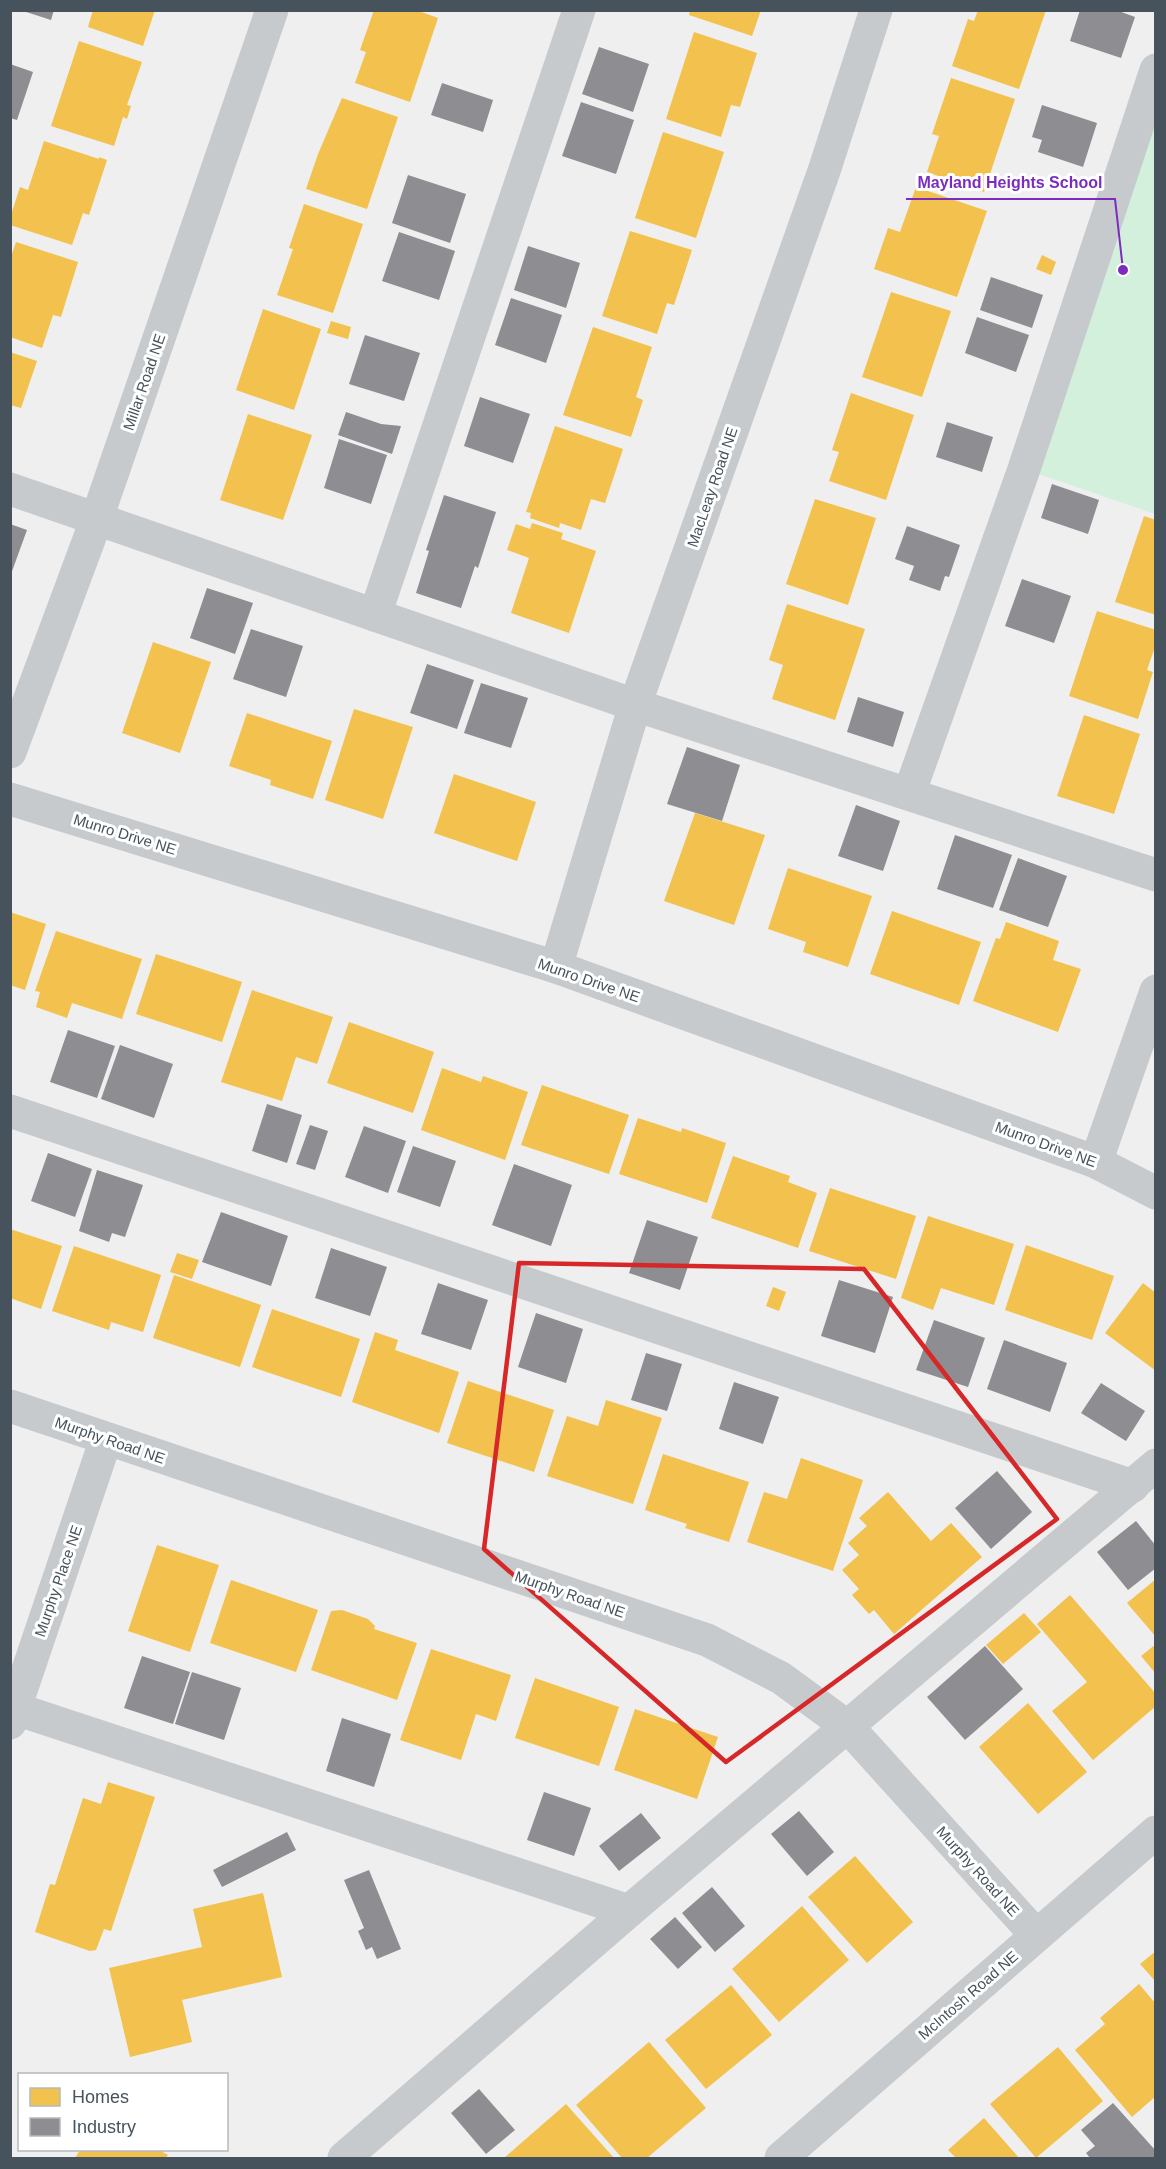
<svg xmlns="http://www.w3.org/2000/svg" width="1166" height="2169" viewBox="0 0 1166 2169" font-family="Helvetica,sans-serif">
	<rect width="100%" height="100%" fill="#f0efef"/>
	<path fill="#d3f0dc" d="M1155,70v444l-131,-45z"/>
	<g fill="#f2c14e">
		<path d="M93,10h62l-12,36 -55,-19z"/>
		<path d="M374,10h42l22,8 -28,84 -55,-19 11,-31 -6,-2z"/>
		<path d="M690,10h71l-9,26 -63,-21z"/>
		<path d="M978,10h68l-27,79 -67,-23 16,-47 6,2z"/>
		<path d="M694,32l63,21 -17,54 -9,-2 -10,32 -55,-18z"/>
		<path d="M79,41l63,21 -15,43 4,1 -4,13 -4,-2 -9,29 -63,-20z"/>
		<path d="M951,78l64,21 -31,93 -57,-20 12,-36 -7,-2z"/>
		<path d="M342,98l56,19 -31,92 -61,-20 12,-35z"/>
		<path d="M663,132l61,20 -28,86 -61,-20z"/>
		<path d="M44,141l55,18v-2l8,3 -18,55 -6,-2 -11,32 -62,-20v-7l10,-31 8,3z"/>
		<path d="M916,187l71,24 -30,86 -83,-28 14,-41 12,4z"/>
		<path d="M304,204l59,20 -30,89 -56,-18 16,-46 -4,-1z"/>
		<path d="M630,231l62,19 -18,55 -7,-2 -10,31 -55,-18z"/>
		<path d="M16,242l62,20 -17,55 -8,-2 -11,33 -32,-11v-77z"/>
		<path d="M1042,255l14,7 -5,13 -15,-6z"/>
		<path d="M891,292l60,19 -29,86 -60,-20z"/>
		<path d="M263,309l58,20 -27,81 -58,-20z"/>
		<path d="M331,321l20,6 -3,12 -21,-6z"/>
		<path d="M593,327l59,20 -16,50 7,3 -12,37 -68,-22z"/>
		<path d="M10,352l27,9 -16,47 -11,-3z"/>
		<path d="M851,393l63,22 -28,85 -57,-19 10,-29 -7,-2z"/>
		<path d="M248,414l64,21 -29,85 -63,-20z"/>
		<path d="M555,426l68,23 -18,54 -14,-4 -10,31 -21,-7 -1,5 -29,-10 1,-5 -5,-1z"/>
		<path d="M815,499l61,19 -28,87 -62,-21z"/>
		<path d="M1144,516l12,4v95l-41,-13z"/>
		<path d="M532,523l31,10 -2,6 35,12 -27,82 -58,-20 18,-55 -22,-8 9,-26 14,5z"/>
		<path d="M787,604l78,25 -30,91 -63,-21 11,-34 -14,-5z"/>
		<path d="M1097,611l59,19v14l-9,26 6,2 -15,47 -69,-23z"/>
		<path d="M153,642l58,20 -31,91 -58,-20z"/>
		<path d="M354,709l59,18 -30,92 -58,-19z"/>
		<path d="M247,713l85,28 -19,58 -43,-14 1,-5 -42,-14z"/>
		<path d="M1084,715l56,19 -26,80 -57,-18z"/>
		<path d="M454,774l82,28 -19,59 -83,-28z"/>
		<path d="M695,813l70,22 -31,90 -70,-24z"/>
		<path d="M788,868l84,28 -24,71 -45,-15 3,-10 -38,-13z"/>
		<path d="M892,911l89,31 -22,63 -89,-31z"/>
		<path d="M10,912l36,12 -21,66 -15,-5z"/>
		<path d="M1006,922l53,19 -6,19 28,9 -23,63 -85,-31 23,-63 4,1z"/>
		<path d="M56,931l86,28 -20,60 -50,-16 -5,15 -31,-11 4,-15 -5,-1z"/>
		<path d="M156,954l86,28 -20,60 -86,-28z"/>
		<path d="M252,990l81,27 -16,47 -21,-7 -14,44 -61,-19z"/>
		<path d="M349,1022l85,30 -21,61 -86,-30z"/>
		<path d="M442,1068l39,14 2,-6 45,16 -23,68 -84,-30z"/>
		<path d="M542,1085l87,30 -20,59 -88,-29z"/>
		<path d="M638,1118l43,14 1,-4 44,15 -19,60 -88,-29z"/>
		<path d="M733,1156l57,20 -2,6 29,11 -19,55 -87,-30z"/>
		<path d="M830,1188l86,28 -20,63 -87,-28z"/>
		<path d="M928,1216l86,28 -20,61 -53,-17 -8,22 -32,-12z"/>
		<path d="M10,1229l52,17 -21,63 -31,-11z"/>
		<path d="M1026,1245l88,31 -22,64 -87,-30z"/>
		<path d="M74,1246l87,29 -18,57 -32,-10 -2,8 -57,-19z"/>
		<path d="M177,1253l22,7 -7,19 -22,-7z"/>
		<path d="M174,1275l87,30 -21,62 -87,-29z"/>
		<path d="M1143,1283l13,10v78l-51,-38z"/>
		<path d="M773,1287l13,5 -7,19 -13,-5z"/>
		<path d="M272,1309l88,30 -19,58 -89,-30z"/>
		<path d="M375,1332l23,8 -3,10 64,22 -20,61 -87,-31z"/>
		<path d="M468,1381l86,29 -20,62 -87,-29z"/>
		<path d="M606,1400l56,18 -29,86 -86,-28 20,-60 31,10z"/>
		<path d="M663,1454l86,28 -20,60 -44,-14 2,-4 -42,-14z"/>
		<path d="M801,1458l62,22 -30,91 -86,-29 17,-50 23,7z"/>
		<path d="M888,1492l43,49 20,-18 31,34 -88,77 -20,-24 -5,4 -17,-19 7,-6 -17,-19 17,-15 -11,-12 19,-17 -8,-8z"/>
		<path d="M157,1545l62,20 -29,87 -62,-21z"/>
		<path d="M1156,1579v58l-29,-34z"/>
		<path d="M231,1580l87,30 -22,62 -86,-29z"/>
		<path d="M1070,1595l86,99v12l-63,54 -41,-49 35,-29 -50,-58z"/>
		<path d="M342,1610l26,9 7,7 -1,3 43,14 -20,57 -86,-30 20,-59z"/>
		<path d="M1024,1613l17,19 -38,32 -17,-19z"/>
		<path d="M1156,1644v30l-15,-18z"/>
		<path d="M431,1649l80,26 -15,46 -20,-7 -15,46 -61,-20z"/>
		<path d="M535,1678l84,29 -20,59 -84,-28z"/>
		<path d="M1028,1703l59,69 -49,42 -59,-67z"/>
		<path d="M635,1709l83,28 -21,62 -83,-29z"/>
		<path d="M108,1782l47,15 -44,134 -7,-2 -8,21 -6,1 -55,-19 15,-48 5,1 28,-87 18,6z"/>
		<path d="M855,1856l58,66 -46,41 -59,-66z"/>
		<path d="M263,1893l19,84 -100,23 10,42 -62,15 -21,-89 93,-21 -9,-38z"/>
		<path d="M802,1906l47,54 -70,62 -47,-53z"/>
		<path d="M1156,1951v31l-16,-18z"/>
		<path d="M1139,1984l17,20v92l-24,21 -57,-67 30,-26 -5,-6z"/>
		<path d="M731,1985l41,50 -66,54 -41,-49z"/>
		<path d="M649,2042l57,66 -59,50h-25l-46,-53z"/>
		<path d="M1058,2047l45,54 -67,57 -46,-54z"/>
		<path d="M566,2104l48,54h-110z"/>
		<path d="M984,2118l35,40h-63l-8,-8z"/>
		<path d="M80,2150h79l9,5 -2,3h-91z"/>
	</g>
	<g fill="#8d8d92">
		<path d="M20,10h34l-3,10z"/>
		<path d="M1080,10h36l19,7 -14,41 -51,-17z"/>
		<path d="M599,47l50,17 -16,48 -51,-18z"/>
		<path d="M10,64l23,8 -16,48 -7,-2z"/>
		<path d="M442,83l51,17 -10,32 -52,-17z"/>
		<path d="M581,102l53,18 -18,54 -54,-18z"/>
		<path d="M1042,105l55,18 -14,44 -45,-15 4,-12 -10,-3z"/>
		<path d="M408,175l58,19 -16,49 -58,-20z"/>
		<path d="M399,232l56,19 -16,49 -57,-19z"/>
		<path d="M528,246l52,17 -14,45 -52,-18z"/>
		<path d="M991,277l52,18 -11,33 -52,-18z"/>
		<path d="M511,298l51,17 -16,48 -51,-18z"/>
		<path d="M977,317l52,18 -13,37 -51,-19z"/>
		<path d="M365,335l55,18 -16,48 -55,-17z"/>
		<path d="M480,397l50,17 -17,49 -49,-17z"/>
		<path d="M346,412l35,12 20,2 -9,28 -54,-19z"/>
		<path d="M947,422l46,15 -11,35 -46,-15z"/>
		<path d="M339,439l48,16 -16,49 -47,-16z"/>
		<path d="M1052,484l47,16 -11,34 -47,-16z"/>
		<path d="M444,495l52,17 -18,56 -3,-2 -14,42 -45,-15 13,-42 -3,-1z"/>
		<path d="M10,524l17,6 -16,44h-1z"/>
		<path d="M907,526l53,19 -11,32 -4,-1 -5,15 -31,-11 5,-14 -19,-7z"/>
		<path d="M1022,579l49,17 -17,47 -49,-17z"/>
		<path d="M207,588l46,15 -18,51 -45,-16z"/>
		<path d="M251,629l52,17 -17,51 -53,-18z"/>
		<path d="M427,664l47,16 -17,49 -47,-16z"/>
		<path d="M481,683l47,15 -17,50 -47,-15z"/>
		<path d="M858,697l46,15 -11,35 -46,-15z"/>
		<path d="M687,747l53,18 -18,56 -55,-17z"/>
		<path d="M856,805l44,16 -17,50 -45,-15z"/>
		<path d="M955,835l57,20 -19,53 -56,-19z"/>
		<path d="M1018,858l49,18 -19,51 -49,-17z"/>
		<path d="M68,1030l47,16 -18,52 -47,-16z"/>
		<path d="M120,1045l53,19 -19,54 -53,-19z"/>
		<path d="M267,1104l35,11 -15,48 -35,-12z"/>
		<path d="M310,1125l18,6 -13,39 -19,-6z"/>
		<path d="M364,1126l42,15 -18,52 -43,-16z"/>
		<path d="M413,1146l43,15 -16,46 -43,-15z"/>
		<path d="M48,1153l44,16 -17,48 -44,-16z"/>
		<path d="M514,1164l58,21 -21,61 -59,-21z"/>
		<path d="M97,1170l46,15 -18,52 -13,-4 -3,9 -30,-11z"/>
		<path d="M221,1212l67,24 -17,50 -69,-24z"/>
		<path d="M647,1220l51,17 -18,53 -51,-17z"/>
		<path d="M331,1248l56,19 -17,49 -55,-18z"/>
		<path d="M839,1280l54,17 -18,56 -54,-17z"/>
		<path d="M438,1283l50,17 -17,50 -50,-16z"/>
		<path d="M536,1313l47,16 -17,54 -48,-16z"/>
		<path d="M934,1320l51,18 -17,49 -52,-17z"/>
		<path d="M1004,1340l63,23 -17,49 -63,-23z"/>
		<path d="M646,1353l36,11 -15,47 -36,-11z"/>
		<path d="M734,1382l45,15 -16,47 -44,-15z"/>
		<path d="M1101,1383l44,28 -19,30 -45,-28z"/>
		<path d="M997,1471l35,41 -41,37 -36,-41z"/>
		<path d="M1136,1521l20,25v22l-28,22 -31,-38z"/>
		<path d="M985,1646l38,43 -58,51 -38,-43z"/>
		<path d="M142,1656l48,16 -17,52 -49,-16z"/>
		<path d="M192,1672l49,16 -17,52 -49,-16z"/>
		<path d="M342,1718l49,16 -17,53 -48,-16z"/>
		<path d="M544,1792l47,16 -17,48 -47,-16z"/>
		<path d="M799,1811l35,41 -27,24 -36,-42z"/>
		<path d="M641,1813l20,25 -42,33 -20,-25z"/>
		<path d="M287,1832l9,18 -74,37 -9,-17z"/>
		<path d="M369,1870l32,79 -24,10 -5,-12 -6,3 -8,-19 6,-3 -20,-48z"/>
		<path d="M712,1887l33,39 -30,26 -33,-39z"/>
		<path d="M675,1917l27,30 -24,22 -28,-30z"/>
		<path d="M479,2089l36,41 -29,24 -35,-41z"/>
		<path d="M1113,2103l43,48v7h-66l-4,-5 9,-7 -14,-16z"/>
	</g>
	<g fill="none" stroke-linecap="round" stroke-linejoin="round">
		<g stroke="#c6cacc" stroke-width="33">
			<path d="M10,489l625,216 521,170"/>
			<path d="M375,615l204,-605"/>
			<path d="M10,752l87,-234 175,-508"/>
			<path d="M909,794l115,-325 132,-399"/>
			<path d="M10,799l546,168 540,195 60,31"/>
			<path d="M556,967l79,-262 189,-534 52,-161"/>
			<path d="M10,1111l1123,375"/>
			<path d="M1096,1162l60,-171"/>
			<path d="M10,1406l697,234 74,38 67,49 188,208"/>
			<path d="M10,1707l619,204"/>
			<path d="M10,1723l96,-284"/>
			<path d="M344,2158l285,-247 527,-446"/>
			<path d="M781,2158l375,-326"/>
		</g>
	</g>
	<path fill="none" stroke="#d62828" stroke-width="4.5" stroke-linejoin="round" d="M519,1263l345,6 193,250 -331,243 -242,-213z"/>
	<g text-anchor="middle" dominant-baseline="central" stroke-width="6" stroke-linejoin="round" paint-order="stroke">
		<g font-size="15" fill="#46535d" stroke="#fff">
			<text transform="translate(144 382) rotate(-71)">Millar Road NE</text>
			<text transform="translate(712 487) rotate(-71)">MacLeay Road NE</text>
			<text transform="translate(125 834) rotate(17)">Munro Drive NE</text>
			<text transform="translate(589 980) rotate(19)">Munro Drive NE</text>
			<text transform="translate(1046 1144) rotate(20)">Munro Drive NE</text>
			<text transform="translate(110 1440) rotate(19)">Murphy Road NE</text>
			<text transform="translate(58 1581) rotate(-71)">Murphy Place NE</text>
			<text transform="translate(570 1594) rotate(19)">Murphy Road NE</text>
			<text transform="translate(978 1871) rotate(48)">Murphy Road NE</text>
			<text transform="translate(968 1995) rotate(-41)">McIntosh Road NE</text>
		</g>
	</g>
	<path fill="none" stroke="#7b2cbf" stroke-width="2" d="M1123 270L1115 199H906"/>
	<circle fill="#7b2cbf" stroke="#fff" stroke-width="2" cx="1123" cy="270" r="6"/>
	<g font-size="16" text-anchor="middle" font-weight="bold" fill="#7b2cbf" stroke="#fff" stroke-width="6" stroke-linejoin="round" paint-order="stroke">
		<text x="1010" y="188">Mayland Heights School</text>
	</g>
	<rect width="1166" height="2169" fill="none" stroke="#46535d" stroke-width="24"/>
	<rect x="18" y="2073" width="210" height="78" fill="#ffffff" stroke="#b5babe" stroke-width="1.5"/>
	<rect x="30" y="2088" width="30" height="18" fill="#f2c14e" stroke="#b5babe" stroke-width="1.5"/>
	<text x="72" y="2103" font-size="18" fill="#46535d">Homes</text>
	<rect x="30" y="2118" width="30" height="18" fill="#8d8d92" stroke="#b5babe" stroke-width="1.5"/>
	<text x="72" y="2133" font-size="18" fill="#46535d">Industry</text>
</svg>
